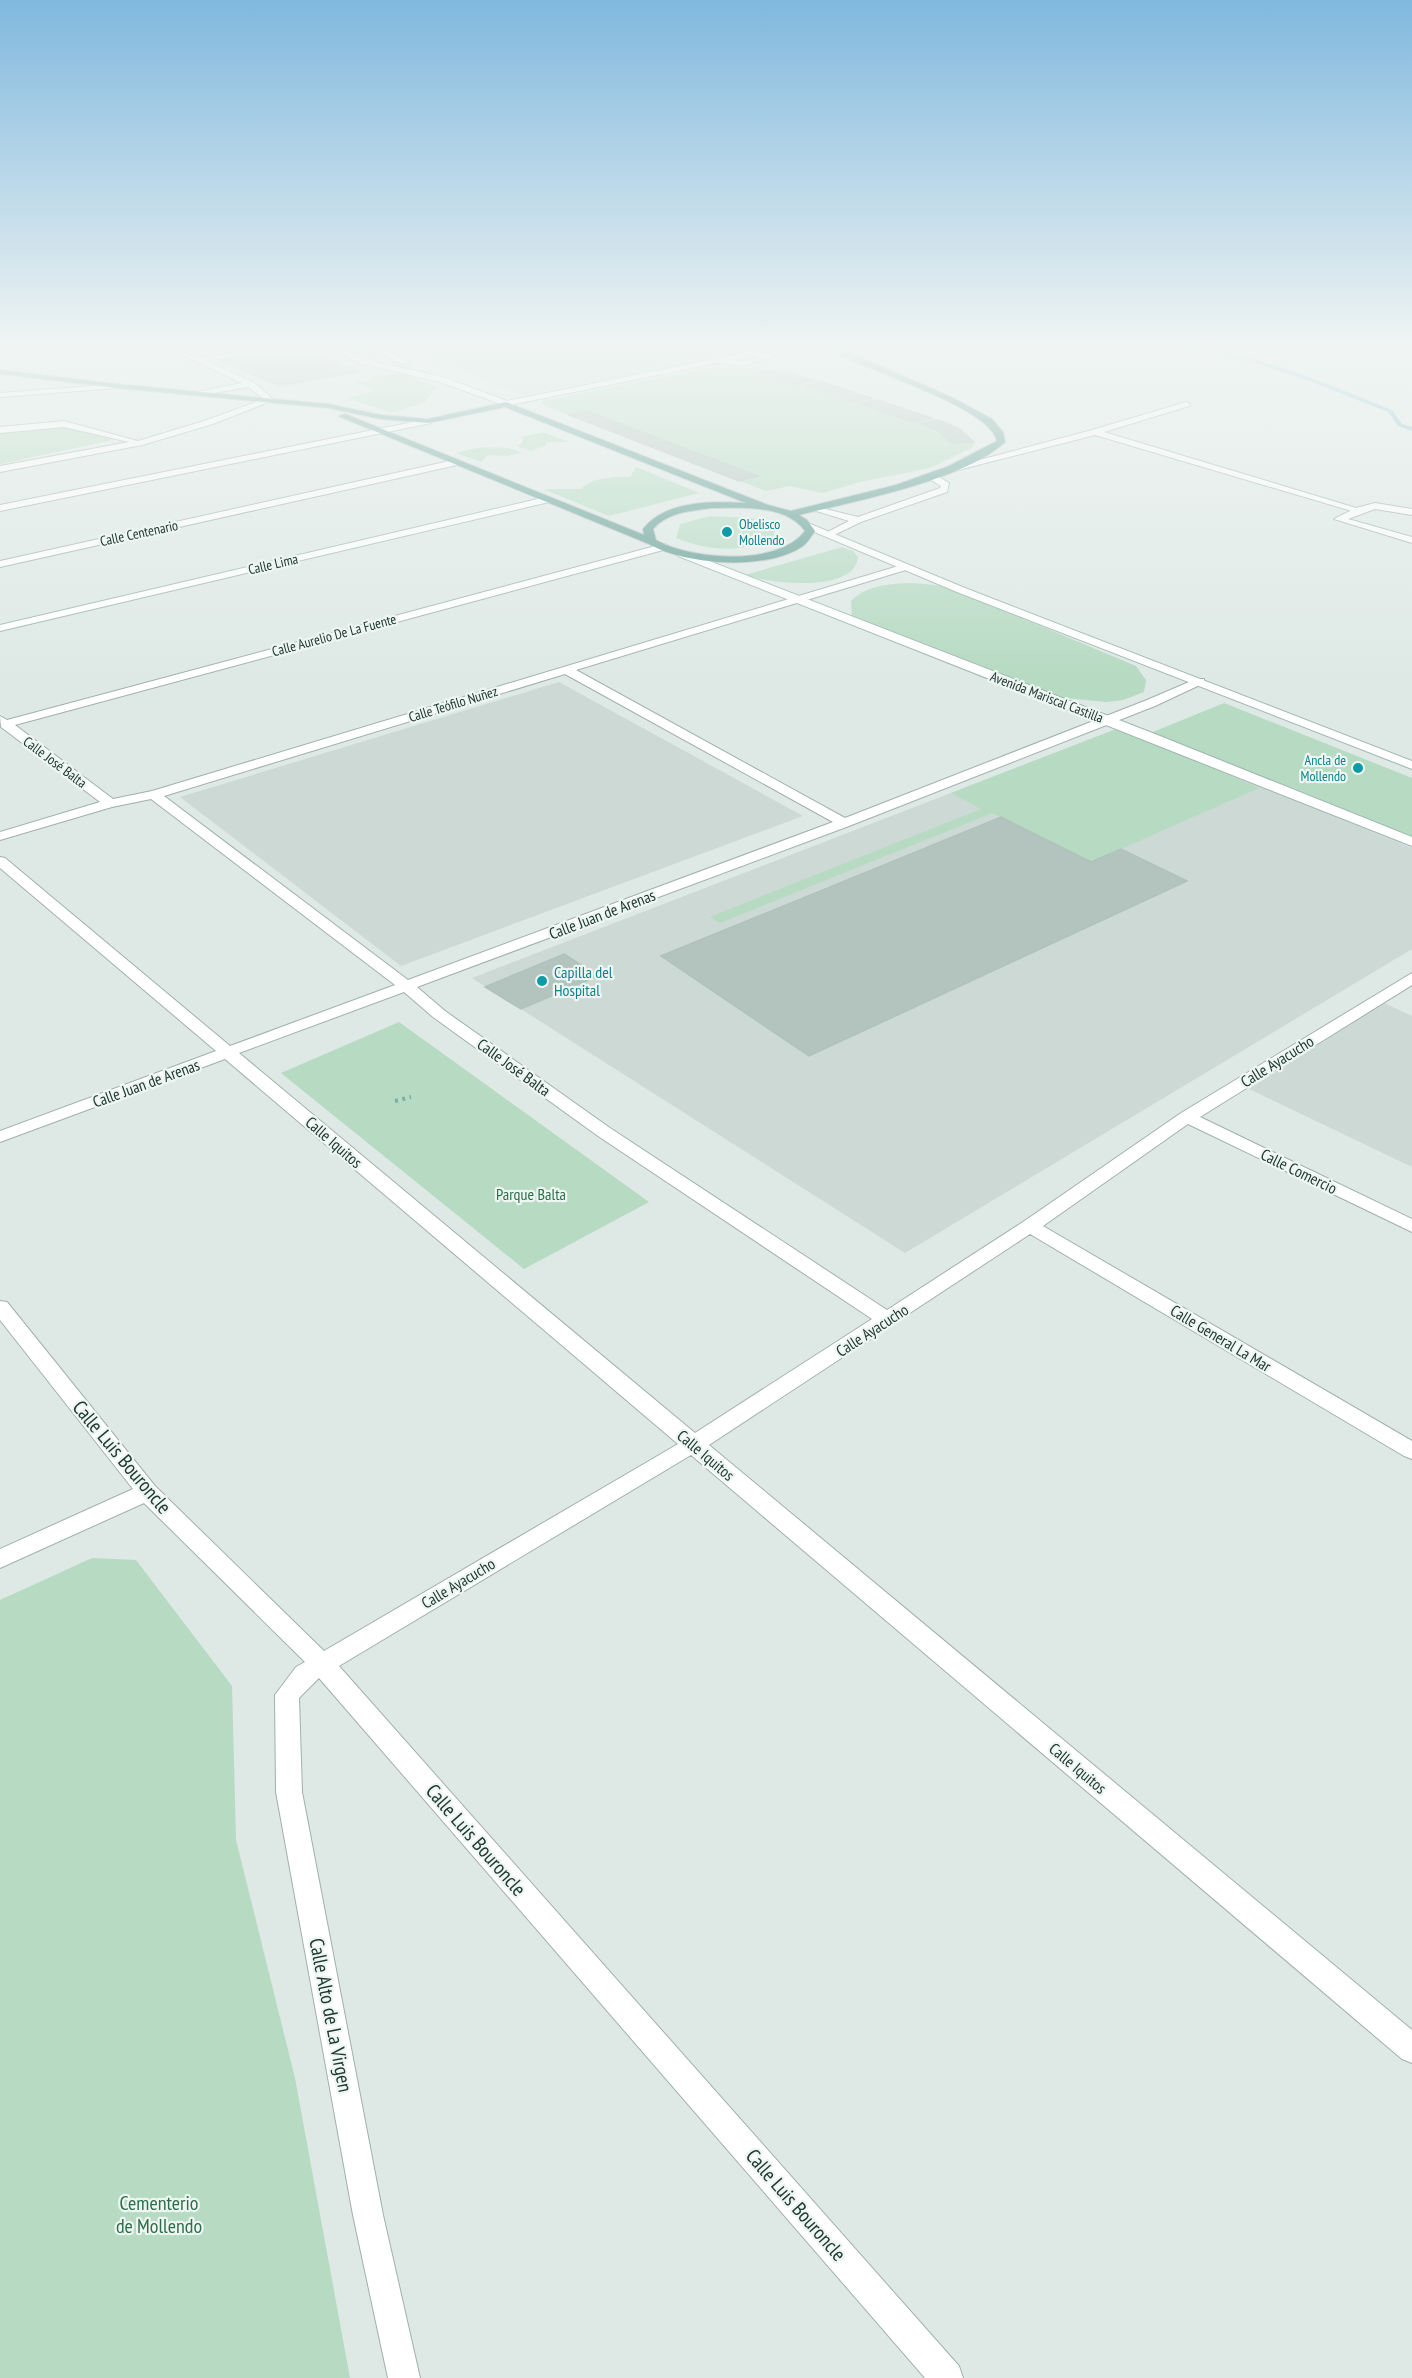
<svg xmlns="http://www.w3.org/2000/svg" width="1412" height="2378" viewBox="0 0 1412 2378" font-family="'PT Sans Narrow',sans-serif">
	<rect width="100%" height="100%" fill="#dee9e5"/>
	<g fill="#ccd9d4">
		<path d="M403,347h366l-245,48z"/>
		<path d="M559,682l244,134 -402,150 -221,-169z"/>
		<path d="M1119,728l293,120v101l-507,304 -433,-275z"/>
		<path d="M1384,1003l28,13v151l-163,-78z"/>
	</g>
	<g fill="#b6dac2">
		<path d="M336,347h23l53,22 -41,-9z"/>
		<path d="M715,367c60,-3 116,18 171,36 31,10 65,16 88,39l-2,6 -42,20 -70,14 -38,11 -32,-7 -24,5 -225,-87 2,-3z"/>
		<path d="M401,373l36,14 -12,15 -34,11 -44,-15 29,-7 -21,-9 20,-2 -4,-3z"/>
		<path d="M65,425l48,15 -113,24v-34z"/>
		<path d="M543,432l26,10h-23v3l-15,6 -14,-5 6,-4 -1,-5z"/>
		<path d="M481,447l28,1 13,5 -15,3 -19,-1 -7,7 -25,-9z"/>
		<path d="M636,467l63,26 -90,23 -66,-27h38c11,-12 33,-12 49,-12z"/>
		<path d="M710,516l41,2 25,9 -4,13c-38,12 -59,12 -96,-2l4,-14z"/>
		<path d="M842,547l11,4 5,6c-3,37 -90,26 -113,18z"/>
		<path d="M913,583l33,3 190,80 10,14 -2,12 -21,8 -17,2 -51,-5 -203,-81 -1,-15c17,-17 40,-17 62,-18z"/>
		<path d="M1224,703l188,75v59l-264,-103z"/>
		<path d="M1119,728l140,60 -168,74 -99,-49 -272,110 -10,-6 271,-108 -30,-16z"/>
		<path d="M399,1022l250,180 -125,67 -243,-196z"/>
		<path d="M92,1558l44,2 96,126 4,154 59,238 55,300h-350v-778z"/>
	</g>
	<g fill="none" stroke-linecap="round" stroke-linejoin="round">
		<path fill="#85bece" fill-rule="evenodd" d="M1149,347c20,0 40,0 59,3 64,9 125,36 184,60l10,14 10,3v4l-14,-5 -10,-14 -79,-31 -61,-20 -38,-8z"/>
	</g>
	<g fill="#b3c4be" stroke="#b0c2bc" stroke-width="1.5">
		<path d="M300,347l61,25 -82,14 -59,-26z"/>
		<path d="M764,370l29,4 21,6 -17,4 -42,-9z"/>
		<path d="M822,382l49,16 -17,4 -50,-16z"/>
		<path d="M878,400l53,18 -18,4 -53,-18z"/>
		<path d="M587,411l171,65 -19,5 -170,-66z"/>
		<path d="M939,420l22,10 13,12 -23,1 -12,-12 -18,-7z"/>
		<path d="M1001,817l90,45 30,-13 66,32 -378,175 -148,-100z"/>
		<path d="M564,954l34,22 -77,33 -36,-22z"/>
	</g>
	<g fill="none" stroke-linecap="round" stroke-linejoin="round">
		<g stroke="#a1b0ac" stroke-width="2">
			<g id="lane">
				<path d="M928,474h6l15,9 -2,9 -86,30 -31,15 -8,-2 27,-14 -36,-11v-4l45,11 82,-29 1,-2 -13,-8z"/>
				<path d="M1375,503l37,6v6l-37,-6 -27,10 64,18v6l-78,-24 22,-11z"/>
			</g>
		</g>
		<g stroke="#a1b0ac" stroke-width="2">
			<g id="street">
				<path d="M165,347c13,0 20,8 32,10 13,3 59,-10 78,-10l-69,14 47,21 21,18 -61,24 -71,21 -142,27v-6l129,-24 -65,-15 -64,6v-6l64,-6 74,20 69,-21 57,-21 -16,-12 -51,9v-4l45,-9z"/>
				<path d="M323,347h11l34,13 78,18 61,23 242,-49h12l14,5 -31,8 -27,-2 -211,43 -66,-24 -77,-18zM749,356l13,1 -18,4 -12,-1z"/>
				<path d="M367,347h11l32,15 -7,2z"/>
				<path d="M1383,347h13l-26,8 -4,-2z"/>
				<path d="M120,384l1,2 -4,2 -117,9v-4z"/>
				<path d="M1186,402l4,2 -1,2 -85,26 259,78 -8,2 -260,-77 -141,36 -4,-3 142,-38z"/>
				<path d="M428,419h3v4l-431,88v-6z"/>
				<path d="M454,460l3,1v4l-457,102v-6z"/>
				<path d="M663,544l4,1v4l-652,176 98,74 39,-8 753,-227 4,1v4l-333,101 269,148 302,-118 49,-21h8v4l-49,23 -306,120 -432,161 28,24 165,117 277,182 136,-88 158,-109 231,-140v12l-212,132 212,102v13l-224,-108 -145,102 369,215v18l-8,-3 -374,-222 -321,211 703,585v33l-10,-4 -711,-604 -352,211 620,700 4,12h-38l-606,-700 -20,20 3,94 81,423 37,163h-32l-35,-163 -77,-423 -1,-97 21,-28 9,-5 -161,-159 -144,65v-19l133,-60 -133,-169v-19l7,1 148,184 169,165 354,-207 -453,-385 -225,83v-11l216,-80 -216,-183v-11l5,1 225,188 165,-61 -244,-186 -39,8 -112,33v-8l100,-30 -99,-75 -1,-11 7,4zM565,674l268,148 -425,158 -244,-184zM404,992l29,25 165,119 274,183 -177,114 -456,-380z"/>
			</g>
		</g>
		<g stroke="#9db5ae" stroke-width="2">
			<g id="secondary">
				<path d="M546,497l3,1v4l-549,129v-6z"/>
				<path d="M808,523l157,65 447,173v8l-455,-177 -152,-64 -2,-2z"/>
				<path d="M678,552h8l469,182 257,103v9l-734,-290z"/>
			</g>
		</g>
		<g stroke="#bcc3c2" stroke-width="2">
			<path id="primary" d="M826,347h11l114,50 41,22 11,13 2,10c-42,39 -150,59 -206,73l8,5 8,11c-4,5 -7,11 -12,15 -36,25 -118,19 -154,-2l-311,-128 7,-2 299,121 -1,-6c23,-29 69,-28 103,-26l-241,-96 -77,16 -47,-4 -53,-11 -211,-20 -117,-14v-4l117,14 211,20 53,11 47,4 78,-17 262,103 23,6 105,-26 53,-19 48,-25c-7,-36 -138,-71 -171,-94zM712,508c29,0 74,-4 93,23 -27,36 -114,29 -149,9l-3,-11c15,-17 37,-18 59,-21z"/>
		</g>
		<path stroke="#7eaca1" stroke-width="4" stroke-dasharray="3 4.5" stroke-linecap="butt" d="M395,1101l16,-4"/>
		<use href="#lane" fill="#fff" fill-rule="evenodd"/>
		<use href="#street" fill="#fff" fill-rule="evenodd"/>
		<use href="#secondary" fill="#fff" fill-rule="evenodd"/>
		<use href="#primary" fill="#629e93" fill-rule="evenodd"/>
	</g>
	<linearGradient id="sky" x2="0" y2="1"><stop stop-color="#80b8de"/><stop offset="0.51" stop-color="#f0f5f3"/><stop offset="1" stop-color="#f0f5f3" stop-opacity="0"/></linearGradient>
	<rect width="1412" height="680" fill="url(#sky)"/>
	<g fill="#0f9aa8" stroke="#eef6f2" stroke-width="2">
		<circle cx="727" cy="532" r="6"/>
		<circle cx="1358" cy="768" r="6"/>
		<circle cx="542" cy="981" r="6"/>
	</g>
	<g text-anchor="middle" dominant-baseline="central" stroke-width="4.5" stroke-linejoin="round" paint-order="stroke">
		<g font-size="14" fill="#0d838f" stroke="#eef6f2" text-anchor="start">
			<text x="739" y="524">Obelisco<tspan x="739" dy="16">Mollendo</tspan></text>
			<text x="1346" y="760" text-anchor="end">Ancla de<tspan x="1346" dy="16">Mollendo</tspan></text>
		</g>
		<g font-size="14" fill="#203833" stroke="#eef6f2">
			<text transform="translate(139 533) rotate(-12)">Calle Centenario</text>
			<text transform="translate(273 564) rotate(-13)">Calle Lima</text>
			<text transform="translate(334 635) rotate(-15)">Calle Aurelio De La Fuente</text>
			<text transform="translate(1047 697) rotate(21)">Avenida Mariscal Castilla</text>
			<text transform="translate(453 704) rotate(-17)">Calle Teófilo Nuñez</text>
			<text transform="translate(55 762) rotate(37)">Calle José Balta</text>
		</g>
		<g font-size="16" fill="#203833" stroke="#eef6f2">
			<text transform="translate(602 914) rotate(-21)">Calle Juan de Arenas</text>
			<text transform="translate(1277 1061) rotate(-32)">Calle Ayacucho</text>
			<text transform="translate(514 1067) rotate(36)">Calle José Balta</text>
			<text transform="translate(146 1083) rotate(-20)">Calle Juan de Arenas</text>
			<text transform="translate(334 1142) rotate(41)">Calle Iquitos</text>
			<text transform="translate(1299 1171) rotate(26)">Calle Comercio</text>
			<text transform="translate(872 1330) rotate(-33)">Calle Ayacucho</text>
			<text transform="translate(1221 1338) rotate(31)">Calle General La Mar</text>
			<text transform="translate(706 1455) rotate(40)">Calle Iquitos</text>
			<text transform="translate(458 1583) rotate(-31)">Calle Ayacucho</text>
			<text transform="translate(1078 1768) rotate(40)">Calle Iquitos</text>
		</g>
		<g font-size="16" fill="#0d838f" stroke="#eef6f2" text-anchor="start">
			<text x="554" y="972">Capilla del<tspan x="554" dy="18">Hospital</tspan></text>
		</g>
		<g font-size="16" fill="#2b6e49" stroke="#eef6f2">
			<text x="531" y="1194">Parque Balta</text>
		</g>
		<g font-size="20" fill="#203833" stroke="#eef6f2">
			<text transform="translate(122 1457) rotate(50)">Calle Luis Bouroncle</text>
			<text transform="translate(476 1840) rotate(49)">Calle Luis Bouroncle</text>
			<text transform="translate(331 2015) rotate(79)">Calle Alto de La Virgen</text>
			<text transform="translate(796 2205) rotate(49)">Calle Luis Bouroncle</text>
		</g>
		<g font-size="20" fill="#2b6e49" stroke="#eef6f2">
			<text x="159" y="2203">Cementerio<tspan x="159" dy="23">de Mollendo</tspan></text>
		</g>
	</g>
</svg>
